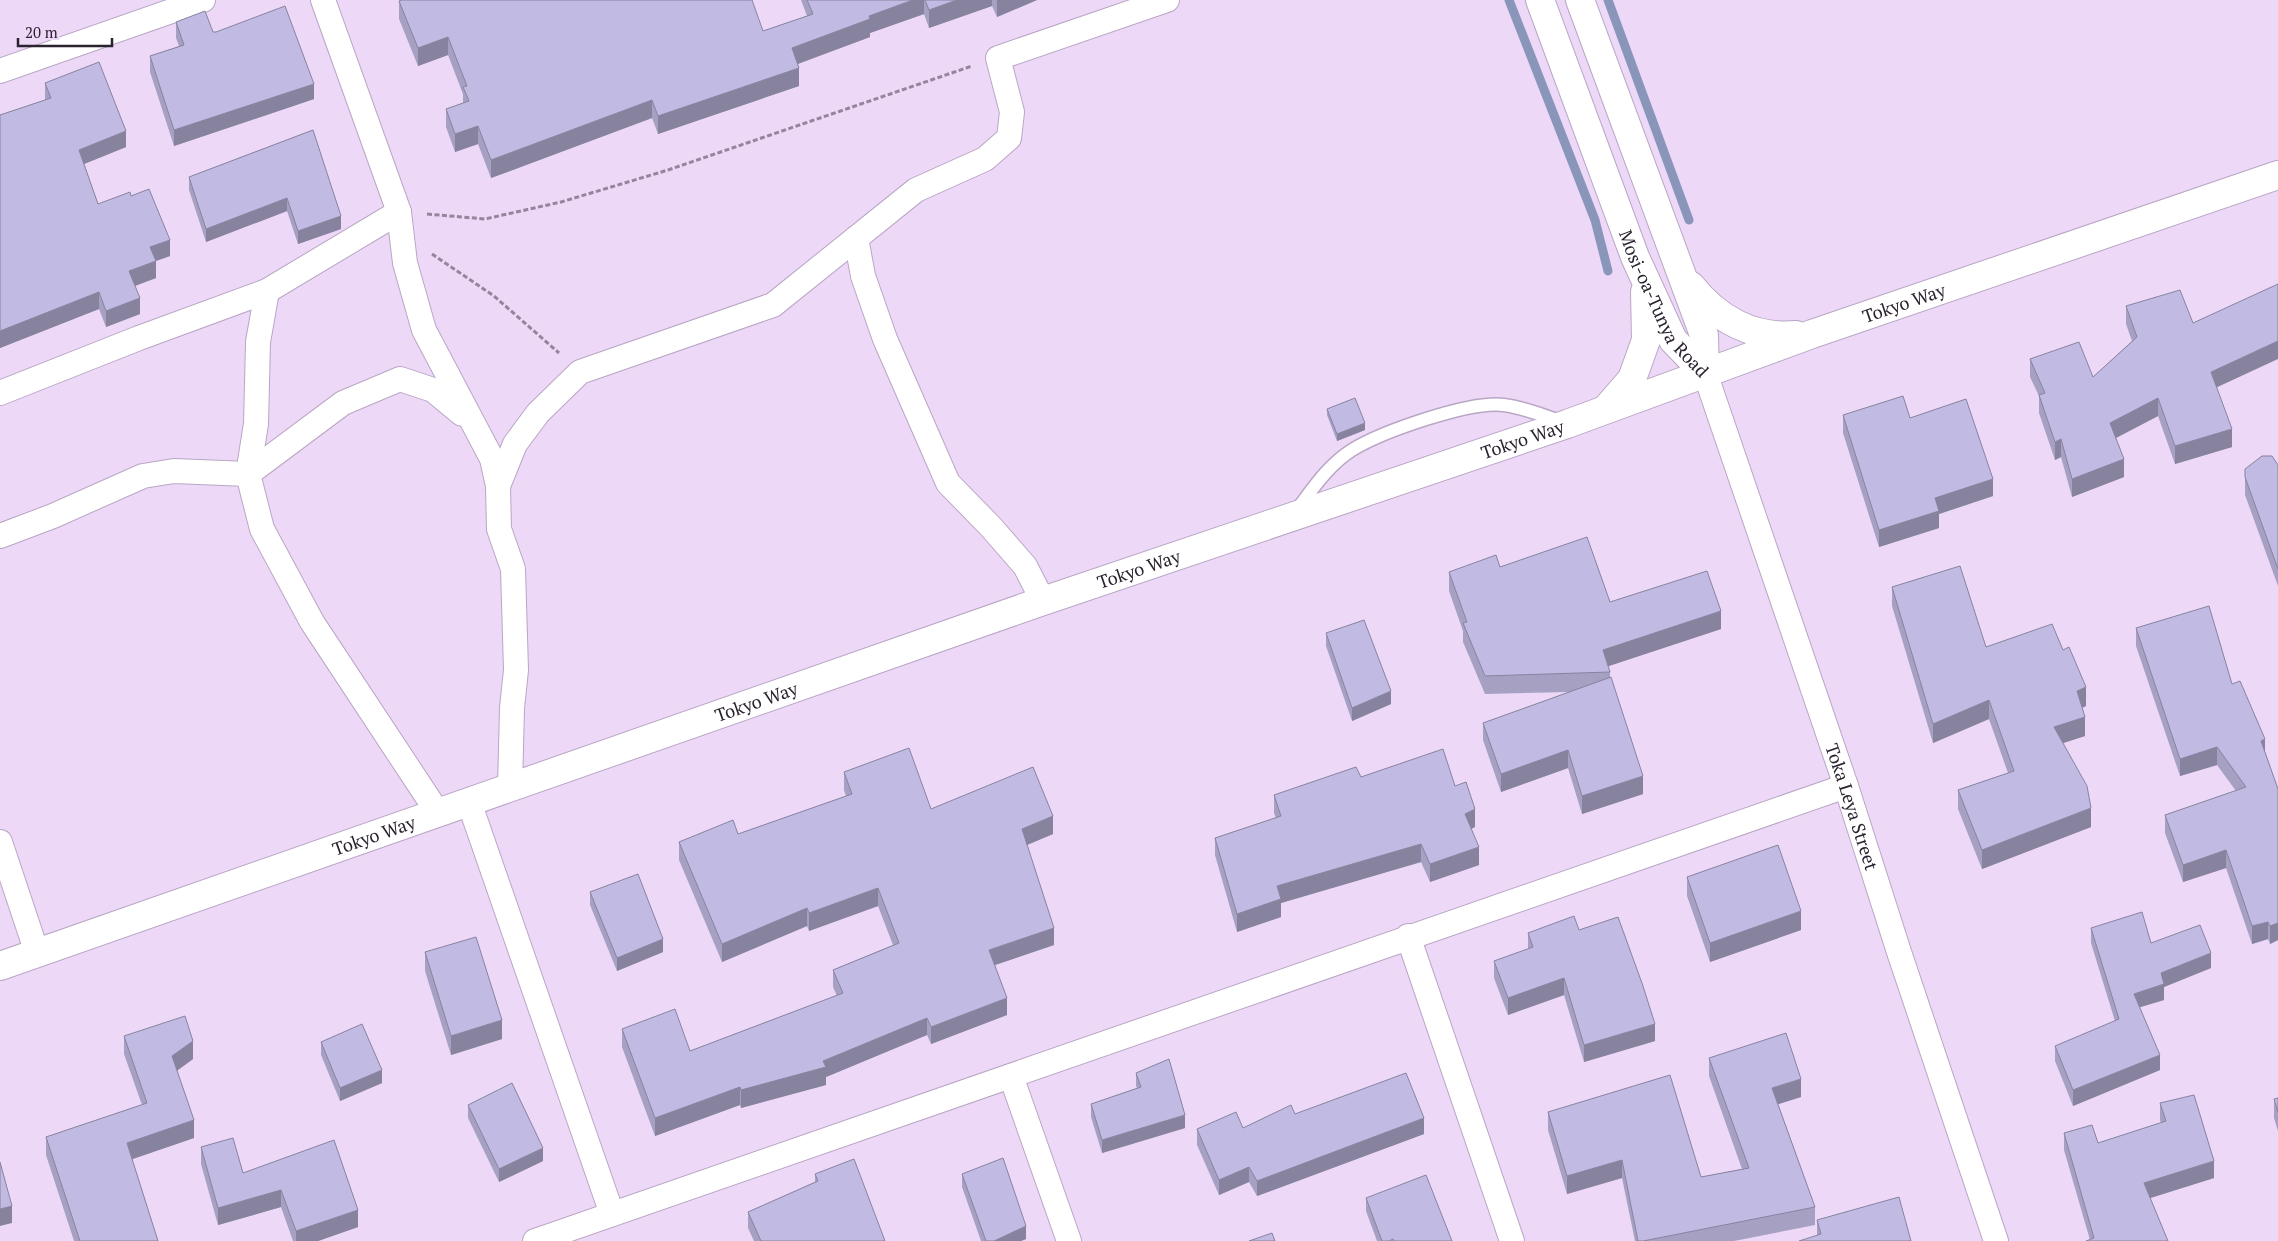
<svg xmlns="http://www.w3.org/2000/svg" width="2278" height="1241" viewBox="0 0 2278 1241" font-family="'PT Serif',serif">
	<rect width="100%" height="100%" fill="#edd8f8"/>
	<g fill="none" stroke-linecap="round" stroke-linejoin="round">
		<g stroke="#8996ba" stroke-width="9">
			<path d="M1509,0l86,220 13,51"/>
			<path d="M1608,0l81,220"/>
		</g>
		<g stroke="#b9a6c4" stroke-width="15">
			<path id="lane" d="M1296,511c16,-21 32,-46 56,-61 29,-18 119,-50 152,-45 20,3 39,10 58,17"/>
		</g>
		<g stroke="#b9a6c4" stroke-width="26">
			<g id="street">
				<path d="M323,0l76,212 6,51 19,67 68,129 6,27 1,43 14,40 3,101 -4,38 -2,79"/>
				<path d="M0,71l203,-71"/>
				<path d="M856,238l7,38 22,63 63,144 43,44 34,39 18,35"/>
				<path d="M267,291l-9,51 -2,82 -8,50 14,55 50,93 126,191"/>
				<path id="s1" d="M1705,373l141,413 53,166 97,289"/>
				<path d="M0,393l139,-55 128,-47 132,-79"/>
				<path d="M498,486l17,-42 23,-31 42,-41 193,-67 143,-115 69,-31 24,-21 3,-26 -14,-54 169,-58"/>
				<path d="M0,536l53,-20 90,-40 31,-5 74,3 95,-71 57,-24 33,11 29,24"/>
				<path d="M469,802l143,412"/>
				<path d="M0,842l37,111"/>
				<path d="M1408,936l104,305"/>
				<path d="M1011,1076l58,165"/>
				<path d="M535,1241l1311,-455"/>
			</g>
		</g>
		<g stroke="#b9a6c4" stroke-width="30">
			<g id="secondary">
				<path id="s2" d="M1540,0l95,257 38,83 32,33"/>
				<path d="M1580,0l124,335 1,38"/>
				<path d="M1691,286c26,33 62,53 105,49"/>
				<path d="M1606,409l26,-30 14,-39 -1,-48"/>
				<path id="s3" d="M0,966l1043,-365 524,-177 245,-90 466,-159"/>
			</g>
		</g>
		<g stroke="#94859c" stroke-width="3" stroke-dasharray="5 2.5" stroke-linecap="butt">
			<path d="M427,214l58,5 76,-17 107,-32 304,-104"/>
			<path d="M432,254l62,42 65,57"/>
		</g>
		<use href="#lane" stroke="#fff" stroke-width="12"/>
		<use href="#street" stroke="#fff" stroke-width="24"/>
		<use href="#secondary" stroke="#fff" stroke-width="28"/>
	</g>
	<g fill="#a6a1c3">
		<path d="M801,0h236l-40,17 -5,-11 -63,22 -5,-14 -54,19v4l-72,27 1,22 -141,48 -6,-16 -161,60 -13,-34 -23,8 -9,-25v-18l17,-6v-9l-15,-39 -30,11 -19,-47v-18l364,30 44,-15z"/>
		<path d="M176,22l37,10 101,67 -140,47 -24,-74v-16l29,-10 -3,-8z"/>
		<path d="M45,83l81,64 -42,17 14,40 33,-8 39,60 -14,5v17l-21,8 5,28 -34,13 -7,-18 -99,39v-233l45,-15z"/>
		<path d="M313,130l28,99 -43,15 -11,-33 -81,31 -17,-52v-13z"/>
		<path d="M2126,306l90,81 16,60 -57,17 -17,-48 -42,22 8,39 -52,20 -11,-40 -6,3 -16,-47v-17l-9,-19v-18l63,18 39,-36 -6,-17z"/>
		<path d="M1327,409l38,21 -28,11 -10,-26z"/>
		<path d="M1843,415l67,3 83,78 -54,18v14l-60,19 -36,-114z"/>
		<path d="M2278,465v121l-33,-91v-26z"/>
		<path d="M1500,567l110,35 111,27 -113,37 2,6v5l33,117 -61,20 -14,-46 -67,24 -18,-52v-17l87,-31 -85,2 -22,-52v-11l-14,-40v-19z"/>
		<path d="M1892,587l94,60 100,59 -4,2 3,28 -22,7 28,84 -109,42 -24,-60v-19l50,-17 -19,-54 -56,24 -41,-137z"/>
		<path d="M2136,628l96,56 33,69 13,36v151l-8,4 -2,-5 -16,5 -26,-76 -43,14 -18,-49v-18l71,-24 -19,-26 -37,11 -44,-130z"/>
		<path d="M1326,633l65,71 -39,17 -26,-75z"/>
		<path d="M844,772l87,37 122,25 -26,11 27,100 -59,20 12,50 -76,29 -4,-9 -101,42v8l-85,23 -1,-3 -85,31 -33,-89v-18l68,22 147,-55 -4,-9v-17l60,-25 -15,-39 -69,25 -2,-5 -85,36 -43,-102v-18l59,-8 108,-38 -2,-6z"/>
		<path d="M1361,777l94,9 20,41 -4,2 8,36 -49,17 -9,-20 -140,41v14l-44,15 -22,-77v-17l61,-20 -2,-5v-18z"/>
		<path d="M1687,877l114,53 -91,32 -23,-66z"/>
		<path d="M590,892l73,60 -46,19 -27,-66z"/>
		<path d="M2091,928l60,15 60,25 -47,19v13l-24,7 20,63 -87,36 -18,-45v-15l60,-25 -24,-78z"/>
		<path d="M1579,930l76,111 -71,21 -20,-67 -56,20 -14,-37v-17l34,-12v-16z"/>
		<path d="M425,952l77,87 -51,16 -26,-84z"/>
		<path d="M124,1036l69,23 -16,12 17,67 -62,21 26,82h-84l-28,-86v-18l96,-32 -18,-51z"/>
		<path d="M321,1042l61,41 -42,18 -19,-46z"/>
		<path d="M1709,1058l92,39 -23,7 37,103v18l-81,16h-99l-13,-63 -55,16 -19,-64v-18l153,65 41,-8 -33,-93z"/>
		<path d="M1136,1073l49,55 -83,25 -11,-36v-13l46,-16 -1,-2z"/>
		<path d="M2278,1098v33l-4,-13v-19z"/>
		<path d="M2160,1103l54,75 -64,20 18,43 -78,-1 -26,-90v-17l34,10 63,-20 -1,-3z"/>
		<path d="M468,1105l75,56 -44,21 -31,-64z"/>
		<path d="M1295,1114l129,20 -167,62 -8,-14 -30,13 -22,-50v-16l46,-1z"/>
		<path d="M201,1147l42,26 115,54 -40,14h-25l-12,-34 -63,18 -17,-61z"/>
		<path d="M815,1174l70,67h-131l-6,-13v-16l67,-30z"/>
		<path d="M962,1174l64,65 -5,2h-40l-19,-54z"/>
		<path d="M1366,1198l86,43h-75l-11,-30z"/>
		<path d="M1817,1220l94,21 -94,-6z"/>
	</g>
	<g fill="#87839f">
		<path d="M913,0h11v14l-54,19v4l-78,29v-18l77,-32z"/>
		<path d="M957,0h35v6l-63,22v-18z"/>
		<path d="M997,0h40l-40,17z"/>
		<path d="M448,37v18l-30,11v-18z"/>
		<path d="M799,68v18l-141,48v-18z"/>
		<path d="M314,84v15l-140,47v-16z"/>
		<path d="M652,100v18l-161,60v-18z"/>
		<path d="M478,126v18l-23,8v-18z"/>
		<path d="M126,131v16l-47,19v-16z"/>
		<path d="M287,198v13l-81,31v-13z"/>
		<path d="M341,216v13l-43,15v-13z"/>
		<path d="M170,240v16l-20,7v-16z"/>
		<path d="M156,261v17l-27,10v-17z"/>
		<path d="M99,292v17l-99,39v-17z"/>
		<path d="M140,298v16l-34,13v-16z"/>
		<path d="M2278,341v18l-67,31v-18z"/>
		<path d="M2158,398v18l-48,25v-18z"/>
		<path d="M1365,423v7l-28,11v-7z"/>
		<path d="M2232,429v18l-57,17v-18z"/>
		<path d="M2061,439v18l-6,3v-18z"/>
		<path d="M2124,459v18l-52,20v-18z"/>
		<path d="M1993,479v17l-54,18v14l-60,19v-17l56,-32z"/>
		<path d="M1721,611v18l-118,39v-18z"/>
		<path d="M2086,687v19l-9,4v-19z"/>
		<path d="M1391,691v13l-39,17v-13z"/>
		<path d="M1989,700v19l-56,24v-19z"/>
		<path d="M2085,717v19l-31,10v-19z"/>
		<path d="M2265,739v18l-4,-16z"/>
		<path d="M2217,747v18l-37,11v-17z"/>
		<path d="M1568,750v18l-67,24v-18z"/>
		<path d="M1643,776v18l-61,20v-18z"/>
		<path d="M2091,808v19l-109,42v-19z"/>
		<path d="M1475,809v18l-10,5v-18z"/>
		<path d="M1053,816v18l-31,13v-18z"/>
		<path d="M1421,844v18l-140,41v14l-44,15v-18l40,-28z"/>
		<path d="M1479,847v18l-49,17v-18z"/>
		<path d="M2226,850v18l-43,14v-17z"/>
		<path d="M878,888v18l-69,25v-18z"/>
		<path d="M807,908v18l-85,36v-18z"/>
		<path d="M1801,911v19l-91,32v-19z"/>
		<path d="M2268,922v17l-16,5v-18z"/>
		<path d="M2278,923v17l-8,4v-18z"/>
		<path d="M1054,928v17l-65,22v-17z"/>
		<path d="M663,939v13l-46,19v-13z"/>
		<path d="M2211,953v15l-47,19v13l-30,9v-15l27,-21z"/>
		<path d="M1564,978v17l-56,20v-17z"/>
		<path d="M1007,998v17l-76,29v-17z"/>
		<path d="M927,1018v17l-101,42v8l-85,23v-18l82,-29z"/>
		<path d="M502,1020v19l-51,16v-19z"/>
		<path d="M1655,1024v17l-71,21v-17z"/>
		<path d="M193,1041v18l-21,15v-18z"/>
		<path d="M2160,1055v15l-87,36v-16z"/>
		<path d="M382,1070v13l-42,18v-13z"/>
		<path d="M1801,1079v18l-29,9v-18z"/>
		<path d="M740,1087v18l-85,31v-18z"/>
		<path d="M1185,1115v13l-83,25v-13z"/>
		<path d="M1424,1118v16l-167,62v-15z"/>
		<path d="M194,1120v18l-67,23v-18z"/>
		<path d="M543,1148v13l-44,21v-13z"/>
		<path d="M1622,1160v18l-55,16v-18z"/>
		<path d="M2214,1161v17l-70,22v-17z"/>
		<path d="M1249,1167v15l-30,13v-15z"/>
		<path d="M281,1190v17l-63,18v-17z"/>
		<path d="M12,1206v17l-12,3v-17z"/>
		<path d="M358,1210v17l-40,14h-22v-10z"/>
		<path d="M1026,1226v13l-5,2h-27z"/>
	</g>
	<g fill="#c1bbe3" stroke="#87839f">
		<path d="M402,0h350l11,31 50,-17 -6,-14h106l-44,16 1,3 -78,29 7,20 -141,48 -6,-16 -161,60 -13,-34 -23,8 -9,-25 23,-8 -6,-14 4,-1 -19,-49 -30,11 -19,-47z"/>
		<path d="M925,0h32l-28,10z"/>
		<path d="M285,6l29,78 -140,46 -24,-74 34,-11 -8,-23 29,-11 8,21h3z"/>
		<path d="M99,62l27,69 -47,19 19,54 32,-12 1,4 18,-7 21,51 -20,7 6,14 -27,10 11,27 -34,13 -7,-19 -99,39v-216l51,-17 -6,-15z"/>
		<path d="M313,130l28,86 -43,15 -11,-33 -81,31 -17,-52z"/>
		<path d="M2278,284v57l-67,31 21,57 -57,17 -17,-48 -48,25 14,36 -52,20 -11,-40 -6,3 -16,-47 6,-2 -15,-34 49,-17 14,35 44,-40 -11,-31 54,-16 13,33z"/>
		<path d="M1903,396l7,22 56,-19 27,80 -58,19 4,13 -60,19 -36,-115z"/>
		<path d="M1355,398l10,25 -28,11 -10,-25z"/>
		<path d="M2262,456h10l6,9v104l-33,-92v-8z"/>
		<path d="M1587,537l23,65 97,-31 14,40 -118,39 7,22 -125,4 -22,-53 4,-1 -18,-50 47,-17 4,12z"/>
		<path d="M1960,566l26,81 66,-23 11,26 6,-3 17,40 -9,4 8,26 -31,10 33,59 4,22 -109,42 -24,-60 56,-19 -25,-71 -56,24 -41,-137z"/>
		<path d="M2209,606l23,78 8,-3 25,58 -4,2 17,48v134l-8,3 -2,-4 -16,4 -26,-76 -43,15 -18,-50 81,-28 -29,-40 -37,12 -44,-131z"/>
		<path d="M1364,620l27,71 -39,17 -26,-75z"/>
		<path d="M1611,677l32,99 -61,20 -14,-46 -67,24 -18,-51z"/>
		<path d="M909,748l22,61 102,-42 20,49 -31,13 32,99 -65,22 18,48 -76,29 -4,-9 -104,43 3,6 -85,23 -1,-3 -85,31 -33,-89 53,-20 15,42 153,-58 -10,-23 66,-27 -21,-55 -69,25 -2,-5 -85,36 -43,-102 54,-22 5,14 114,-40 -8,-22z"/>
		<path d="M1443,749l12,37 11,-4 9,27 -10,5 14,33 -49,17 -9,-20 -144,42 4,13 -44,15 -22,-76 66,-22 -7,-21 82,-28 5,10z"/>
		<path d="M1778,845l23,66 -91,32 -23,-66z"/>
		<path d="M638,874l25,65 -46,19 -27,-66z"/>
		<path d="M2142,912l9,31 49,-18 11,28 -50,20 3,11 -30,10 26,61 -87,35 -18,-44 64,-27 -28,-91z"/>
		<path d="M1574,916l5,14 39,-13 25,69 12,38 -71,21 -20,-67 -56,20 -14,-37 39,-14 -5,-14z"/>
		<path d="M476,937l26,83 -51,16 -26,-84z"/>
		<path d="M185,1016l8,25 -21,15 22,64 -67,23 31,98h-78l-34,-104 101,-34 -23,-67z"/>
		<path d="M362,1024l20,46 -42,18 -19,-46z"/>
		<path d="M1786,1033l15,46 -29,9 43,119 -172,34h-5l-16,-81 -55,16 -19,-64 122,-37 31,102 48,-9 -40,-110z"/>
		<path d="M1169,1059l16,56 -83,25 -11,-36 50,-17 -5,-14z"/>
		<path d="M1406,1073l18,45 -167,63 -8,-14 -30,13 -22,-51 39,-17 7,16 48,-23 4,9z"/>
		<path d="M512,1083l31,65 -44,21 -31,-64z"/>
		<path d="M2194,1095l20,66 -70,22 24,58h-82l8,-3 -30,-105 28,-8 6,18 68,-22 -6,-18z"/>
		<path d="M2278,1098v14l-4,-13z"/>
		<path d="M233,1138l10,35 91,-33 24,70 -62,21 -15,-41 -63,18 -17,-61z"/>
		<path d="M1003,1158l23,68 -32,15h-8l-24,-67z"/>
		<path d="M854,1159l31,82h-124l-13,-29 70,-31 -3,-7z"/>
		<path d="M0,1162l12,44 -12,3z"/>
		<path d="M1426,1175l26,66h-58l-1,-2 -4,2h-7l-16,-43z"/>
		<path d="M1899,1197l12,44h-112l22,-7 -4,-14z"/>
		<path d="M1272,1233l3,8h-26z"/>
	</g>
	<g text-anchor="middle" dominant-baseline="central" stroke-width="4" stroke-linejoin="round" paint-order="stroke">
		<g font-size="18" fill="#2a222e" stroke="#edd8f8">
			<text stroke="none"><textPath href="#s2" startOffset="329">Mosi-oa-Tunya Road</textPath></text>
			<text stroke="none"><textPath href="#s3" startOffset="2016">Tokyo Way</textPath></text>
			<text stroke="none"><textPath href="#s3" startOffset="1611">Tokyo Way</textPath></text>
			<text stroke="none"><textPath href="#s3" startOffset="1206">Tokyo Way</textPath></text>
			<text stroke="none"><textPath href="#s3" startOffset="801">Tokyo Way</textPath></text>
			<text stroke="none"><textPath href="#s1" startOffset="458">Toka Leya Street</textPath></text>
			<text stroke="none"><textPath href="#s3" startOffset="396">Tokyo Way</textPath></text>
		</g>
	</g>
	<path d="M18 38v8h94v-8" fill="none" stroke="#2a222e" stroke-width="2.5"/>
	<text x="25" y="38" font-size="15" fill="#2a222e" stroke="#edd8f8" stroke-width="4" paint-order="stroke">20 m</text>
</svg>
